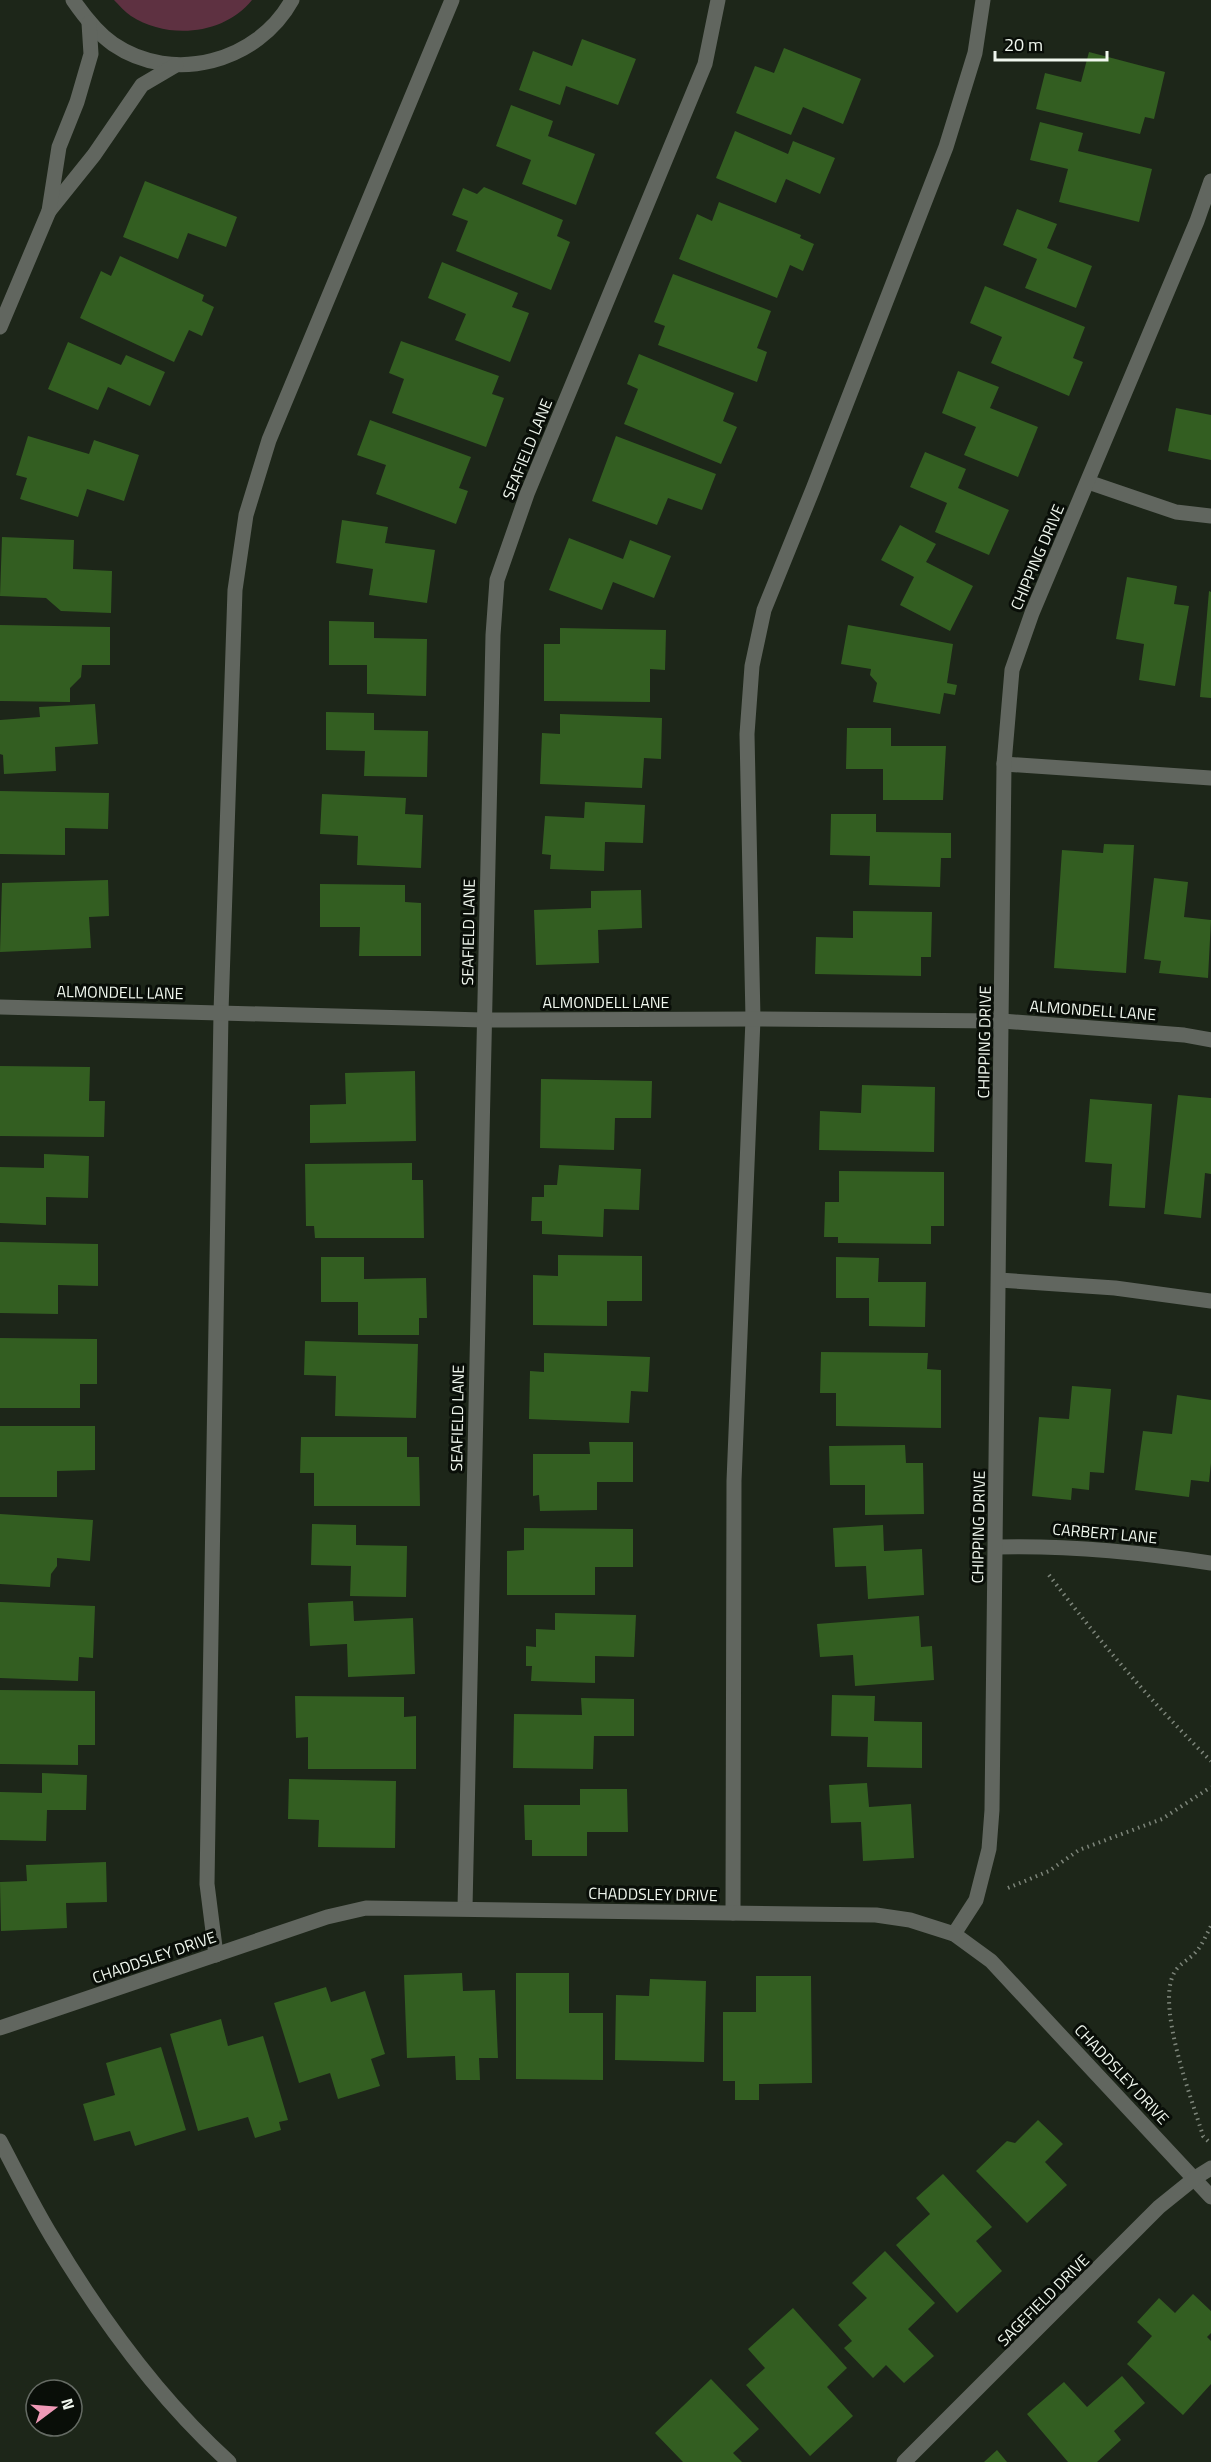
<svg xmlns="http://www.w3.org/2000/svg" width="1211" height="2462" viewBox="0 0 1211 2462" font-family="'Titillium Web',sans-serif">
	<rect width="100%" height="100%" fill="#1d2619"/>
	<path fill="#5e3141" d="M114,0h138c-28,35 -84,40 -121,16 -6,-4 -12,-11 -17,-16z"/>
	<g fill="#335e21">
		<path d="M582,39l54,20 -18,46 -52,-19 -6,19 -41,-15 14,-39 39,15z"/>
		<path d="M784,48l77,31 -18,45 -40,-17 -12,28 -55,-22 19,-47 19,7z"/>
		<path d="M1089,52l76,20 -11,47 -9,-2 -5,17 -104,-25 9,-36 36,9z"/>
		<path d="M511,105l42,16 -5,15 47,18 -19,51 -54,-21 9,-24 -35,-14z"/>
		<path d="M1040,122l43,11 -5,18 74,18 -13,53 -80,-20 9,-33 -38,-9z"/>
		<path d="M735,131l53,23 5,-13 42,17 -15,36 -34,-15 -10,24 -60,-25z"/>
		<path d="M145,181l92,36 -11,30 -38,-14 -10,26 -55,-22z"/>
		<path d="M484,187l79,33 -6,16 13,6 -19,48 -95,-39 12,-30 -16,-6 11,-27 14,6z"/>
		<path d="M719,202l82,33 -1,3 14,6 -11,27 -13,-6 -13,33 -98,-39 18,-45 15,7z"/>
		<path d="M1017,209l40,15 -10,24 45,18 -16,42 -51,-20 12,-29 -34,-14z"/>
		<path d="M120,256l84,39 -2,6 12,6 -12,29 -13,-6 -15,32 -94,-44 21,-47 10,5z"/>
		<path d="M442,262l76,31 -6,14 17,6 -19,49 -55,-22 11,-26 -38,-16z"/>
		<path d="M673,274l98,37 -14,37 10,4 -10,30 -99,-37 7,-19 -11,-4z"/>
		<path d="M985,286l100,41 -12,31 10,4 -14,34 -78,-33 11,-26 -32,-14z"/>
		<path d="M401,341l98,35 -7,18 12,4 -18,49 -94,-34 12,-34 -15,-6z"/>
		<path d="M68,342l53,23 5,-10 39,17 -15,34 -42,-19 -10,23 -50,-21z"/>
		<path d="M639,354l95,39 -11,28 14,6 -16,37 -97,-40 14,-35 -11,-5z"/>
		<path d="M958,371l41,16 -9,21 48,19 -20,50 -54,-22 12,-28 -34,-14z"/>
		<path d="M1176,408l35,7v45l-43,-9z"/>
		<path d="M370,420l101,37 -12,31 9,3 -12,33 -80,-30 10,-29 -29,-10z"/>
		<path d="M28,436l61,18 5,-14 45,15 -15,46 -37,-12 -9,28 -58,-18 7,-21 -11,-3z"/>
		<path d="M616,436l100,38 -14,36 -34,-12 -11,27 -65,-24z"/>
		<path d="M925,452l41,17 -8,19 51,22 -20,45 -54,-23 12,-29 -37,-16z"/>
		<path d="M342,520l46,7 -3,16 50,7 -8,53 -58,-8 4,-26 -37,-6z"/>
		<path d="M900,525l36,19 -10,18 47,24 -23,45 -50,-26 14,-28 -33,-17z"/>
		<path d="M2,537l72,3 -1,29 39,2 -1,42 -50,-2 -15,-13 -46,-2z"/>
		<path d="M569,538l54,21 7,-19 41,16 -17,42 -41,-16 -11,28 -53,-20z"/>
		<path d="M1127,577l50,9 -3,18 15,2 -14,80 -36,-6 5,-36 -28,-5z"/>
		<path d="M1209,591l2,1v106l-11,-1z"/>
		<path d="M329,621l45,1v16l53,1 -1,57 -59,-2v-29h-38z"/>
		<path d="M0,625l110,2v38h-28l-1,12 -11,11v14l-70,-1z"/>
		<path d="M848,625l105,19 -6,39 10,2 -2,10 -11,-2 -4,21 -67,-12 4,-19 -7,-8 1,-6 -30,-5z"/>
		<path d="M560,628l106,2 -1,40 -15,-1v33l-106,-1v-57h16z"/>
		<path d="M95,704l3,40 -43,3 1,24 -52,3 -1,-19 -3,-1v-34l40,-3 -1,-10z"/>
		<path d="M326,712l48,1v17l54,1 -1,46 -63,-1 1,-25 -39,-1z"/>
		<path d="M560,714l102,4 -1,41 -17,-1 -2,30 -102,-4 2,-51 18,1z"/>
		<path d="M847,728h44v18h55l-3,54h-60v-31h-37z"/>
		<path d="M0,791l109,2 -1,36 -43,-1v27l-65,-1z"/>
		<path d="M322,794l84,4 -1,16 18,1 -2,53 -64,-3 1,-29 -38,-2z"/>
		<path d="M585,802l60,3 -2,38 -38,-1 -1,29 -54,-2 1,-14 -9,-1 3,-38 39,2z"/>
		<path d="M831,814h45v18l75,1v25h-10l-1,29 -71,-2 1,-29 -40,-1z"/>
		<path d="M1104,844l30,1 -8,128 -72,-5 8,-118 41,3z"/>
		<path d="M1154,878l34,4 -4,35 27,3 -3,58 -49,-5 2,-12 -17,-2z"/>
		<path d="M108,880l1,36 -20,1 2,31 -91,4 2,-69z"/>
		<path d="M320,884l85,1v17l16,1v53h-62l1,-29h-40z"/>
		<path d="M641,890l1,38 -44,2 1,33 -63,2 -2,-55 57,-2v-17z"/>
		<path d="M853,911l79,1 -1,45h-10v19l-106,-2 1,-37 37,1z"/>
		<path d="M0,1066l90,1 -1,34h16l-1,36 -104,-1z"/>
		<path d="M415,1071l1,70 -106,2v-38l36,-1 -1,-31z"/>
		<path d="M541,1079l111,2 -1,37h-36l-1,32 -74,-2z"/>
		<path d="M862,1085l73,2 -1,65 -115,-2 1,-39 41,2z"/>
		<path d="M1178,1095l33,3v76l-6,-1 -4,45 -37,-4z"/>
		<path d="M1090,1099l62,5 -7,104 -36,-2 3,-42 -27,-2z"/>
		<path d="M44,1154l45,2 -1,42 -42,-1v28l-46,-2v-56l44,1z"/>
		<path d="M412,1163v17h11l1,58h-109l-1,-12h-8l-1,-62z"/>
		<path d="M559,1165l82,4 -2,41 -35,-1 -1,28 -61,-3v-13h-11l1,-24h12v-12h13z"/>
		<path d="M839,1171l105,1v54h-13v18l-93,-1v-6h-14l1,-35h14z"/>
		<path d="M0,1242l98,2v42l-40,-1v29l-58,-1z"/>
		<path d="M558,1255l84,1v45h-35v25l-74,-1v-50l25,1z"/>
		<path d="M321,1257h43v22l62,-1 1,40h-8v17h-61v-33h-37z"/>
		<path d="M836,1257l43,1 -1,24h48l-1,45 -56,-1v-28h-33z"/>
		<path d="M0,1338l97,1v45h-17v24h-80z"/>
		<path d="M305,1341l113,3 -2,74 -81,-2 1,-40 -32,-1z"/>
		<path d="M821,1352l107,1 -1,16 14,1v58l-105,-2v-33h-16z"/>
		<path d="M544,1353l106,4 -2,35 -17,-1 -2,32 -100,-4 1,-48 14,1z"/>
		<path d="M1072,1386l39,3 -7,84 -14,-1 -1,18 -17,-2 -1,12 -39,-4 7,-79 30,2z"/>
		<path d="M1177,1395l34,5v63l-2,19 -18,-2 -2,17 -54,-7 8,-59 29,3z"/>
		<path d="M0,1426h95v44l-38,1v26h-57z"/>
		<path d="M301,1437h106v20h12l1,49h-106v-33h-14z"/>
		<path d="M589,1442h44v40h-36v28l-57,1 -1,-16 -6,1v-42h57z"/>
		<path d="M905,1445l1,18h17l1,51 -59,1v-30h-35l-1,-39z"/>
		<path d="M0,1514l93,6 -3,41 -33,-3v8l-6,8 -1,13 -50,-3z"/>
		<path d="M312,1524l44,1v20l51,1 -1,51 -56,-1 1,-30 -40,-1z"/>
		<path d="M883,1525l1,26 38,-2 2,46 -56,4 -2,-33 -31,1 -2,-39z"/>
		<path d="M524,1528l109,1v38h-38v28h-88v-44l17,-1z"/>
		<path d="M353,1601l1,20 59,-3 2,56 -67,3 -1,-33 -37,2 -2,-43z"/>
		<path d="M0,1602l95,4 -2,52 -14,-1 -1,24 -78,-3z"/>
		<path d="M555,1613l81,2 -2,42 -39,-1v27l-64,-2 1,-15h-6v-20l10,1v-18l19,1z"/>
		<path d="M919,1616l2,31 11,-1 2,34 -79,6 -2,-31 -33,2 -3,-33z"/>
		<path d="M0,1690l95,1v54h-17v20l-78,-1z"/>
		<path d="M832,1695l43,1 -1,25 48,1v46l-55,-1 1,-30 -37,-1z"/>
		<path d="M295,1696l109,1v20l12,-1v53h-108v-32l-12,1z"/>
		<path d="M581,1698l53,1v37h-40l-1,33 -80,-1 1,-54 68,1z"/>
		<path d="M42,1773l45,2 -1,35h-39l-1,31 -46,-1v-48l42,1z"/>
		<path d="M289,1779l107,2 -1,67 -77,-1 1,-27 -31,-1z"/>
		<path d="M867,1783l2,24 42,-3 3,54 -51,3 -2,-39 -30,1 -2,-38z"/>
		<path d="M580,1789h47l1,43h-41v24h-55v-16h-7l-1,-35h56z"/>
		<path d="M106,1862l1,40 -41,1 1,25 -66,3 -1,-49 27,-1 -1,-16z"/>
		<path d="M462,1973l1,18 32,-1 3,68h-19l1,22h-24l-1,-24 -48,2 -3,-83z"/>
		<path d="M516,1973h53v40h34v67l-87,-1z"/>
		<path d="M756,1976h55l1,107 -53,1v16h-24v-19h-12v-69h33z"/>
		<path d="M650,1979l56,2 -2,81 -89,-2 1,-65 33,1z"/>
		<path d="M326,1987l5,15 34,-11 20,63 -14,5 9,27 -42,13 -8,-26 -31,10 -25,-80z"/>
		<path d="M221,2019l7,27 35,-10 25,84 -9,2 2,8 -26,8 -7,-21 -50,14 -28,-97z"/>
		<path d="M161,2047l25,83 -51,16 -5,-15 -36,10 -11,-37 32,-9 -9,-32z"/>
		<path d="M1038,2120l25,24 -18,18 22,23 -40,38 -51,-52 31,-30 8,2z"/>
		<path d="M943,2174l49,53 -16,14 26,30 -45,42 -61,-68 34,-31 -14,-16z"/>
		<path d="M885,2251l50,52 -27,26 26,27 -30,27 -18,-18 -13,13 -29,-30 8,-7 -14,-16 29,-27 -15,-15z"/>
		<path d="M1193,2294l18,17v22l-4,4 4,4v43l-28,31 -56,-51 25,-28 -15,-14 22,-24 16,15z"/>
		<path d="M793,2308l54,60 -20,19 26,29 -43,40 -64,-71 19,-17 -17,-19z"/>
		<path d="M1122,2376l23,27 -31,28 7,9 -24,22h-29l-41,-48 37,-32 23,25z"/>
		<path d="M711,2379l48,50 -26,24 9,9h-59l-28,-29z"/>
		<path d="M997,2450l10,12h-23z"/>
	</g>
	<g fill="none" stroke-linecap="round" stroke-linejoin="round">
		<g stroke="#7d857a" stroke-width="4" stroke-dasharray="1.5 4.5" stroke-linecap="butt">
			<path d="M1049,1575c50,66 103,128 162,186"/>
			<path d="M1008,1888l41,-17 30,-21 83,-31 49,-32"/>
			<path d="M1208,2141l-5,-5c-11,-37 -47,-129 -29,-163 4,-8 14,-13 20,-19 8,-8 12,-19 17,-28"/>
		</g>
		<g stroke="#61665f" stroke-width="15">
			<path d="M1004,764l207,14"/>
			<path d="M999,1280l116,8 96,13"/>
			<path d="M733,1913l1,-432 19,-462 -6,-285 5,-68 12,-56 49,-121 133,-342 29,-94 8,-53"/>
			<path d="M216,1955l-9,-71 14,-872 14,-422 11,-75 23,-75 183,-440"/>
		</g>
		<g stroke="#61665f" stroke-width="15">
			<path d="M1088,482l88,30 35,4"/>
			<path d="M0,1007l483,13 270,-1 249,2 182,14 27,5"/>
			<path d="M996,1547c72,-2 143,5 215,16"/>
			<path d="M465,1908l28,-1273 4,-55 30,-86 178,-430 13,-64"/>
			<path d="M954,1934l22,-34 13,-51 3,-39 12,-1046 8,-94 20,-57 165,-392 14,-40"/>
			<path d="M0,2028l327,-111 39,-9 510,7 34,5 44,14 37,27 220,236"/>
			<path d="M904,2462l255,-255 36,-29 16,-10"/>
		</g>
		<g stroke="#61665f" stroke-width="15">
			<path d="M73,0c11,16 23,32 40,44 60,41 145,18 179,-44"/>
			<path d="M49,211l45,-56 48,-70 34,-20"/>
			<path d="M0,327l49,-116 10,-64 18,-45 14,-48 -2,-31"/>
			<path d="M0,2141c17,32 33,65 52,96 49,82 107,162 177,225"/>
		</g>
	</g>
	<g text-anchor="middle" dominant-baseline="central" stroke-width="6" stroke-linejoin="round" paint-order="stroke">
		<g font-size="16" fill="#f0f7ee" stroke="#090e08">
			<text transform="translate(527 449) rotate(-68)">SEAFIELD LANE</text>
			<text transform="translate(1037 557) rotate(-67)">CHIPPING DRIVE</text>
			<text transform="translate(468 932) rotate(-89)">SEAFIELD LANE</text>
			<text transform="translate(120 992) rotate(1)">ALMONDELL LANE</text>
			<text x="606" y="1002">ALMONDELL LANE</text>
			<text transform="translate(1093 1010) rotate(4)">ALMONDELL LANE</text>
			<text transform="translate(984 1042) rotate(-89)">CHIPPING DRIVE</text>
			<text transform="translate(457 1418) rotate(-89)">SEAFIELD LANE</text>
			<text transform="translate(978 1527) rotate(-89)">CHIPPING DRIVE</text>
			<text transform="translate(1105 1533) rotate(5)">CARBERT LANE</text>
			<text transform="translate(653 1894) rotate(1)">CHADDSLEY DRIVE</text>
			<text transform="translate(154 1957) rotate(-19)">CHADDSLEY DRIVE</text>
			<text transform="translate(1122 2074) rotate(47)">CHADDSLEY DRIVE</text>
			<text transform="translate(1043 2300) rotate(-45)">SAGEFIELD DRIVE</text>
		</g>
	</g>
	<g transform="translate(54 2408) rotate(74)"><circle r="28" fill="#090e08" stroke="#656b64" stroke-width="1.5"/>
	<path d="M0-4.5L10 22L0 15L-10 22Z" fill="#f09ab7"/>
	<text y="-9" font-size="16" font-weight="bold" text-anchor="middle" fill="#f0f7ee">N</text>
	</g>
	<path d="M995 51v9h112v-9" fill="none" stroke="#f0f7ee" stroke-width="3"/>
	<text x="1004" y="51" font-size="18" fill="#f0f7ee" stroke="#090e08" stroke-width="4.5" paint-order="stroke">20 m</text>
</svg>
